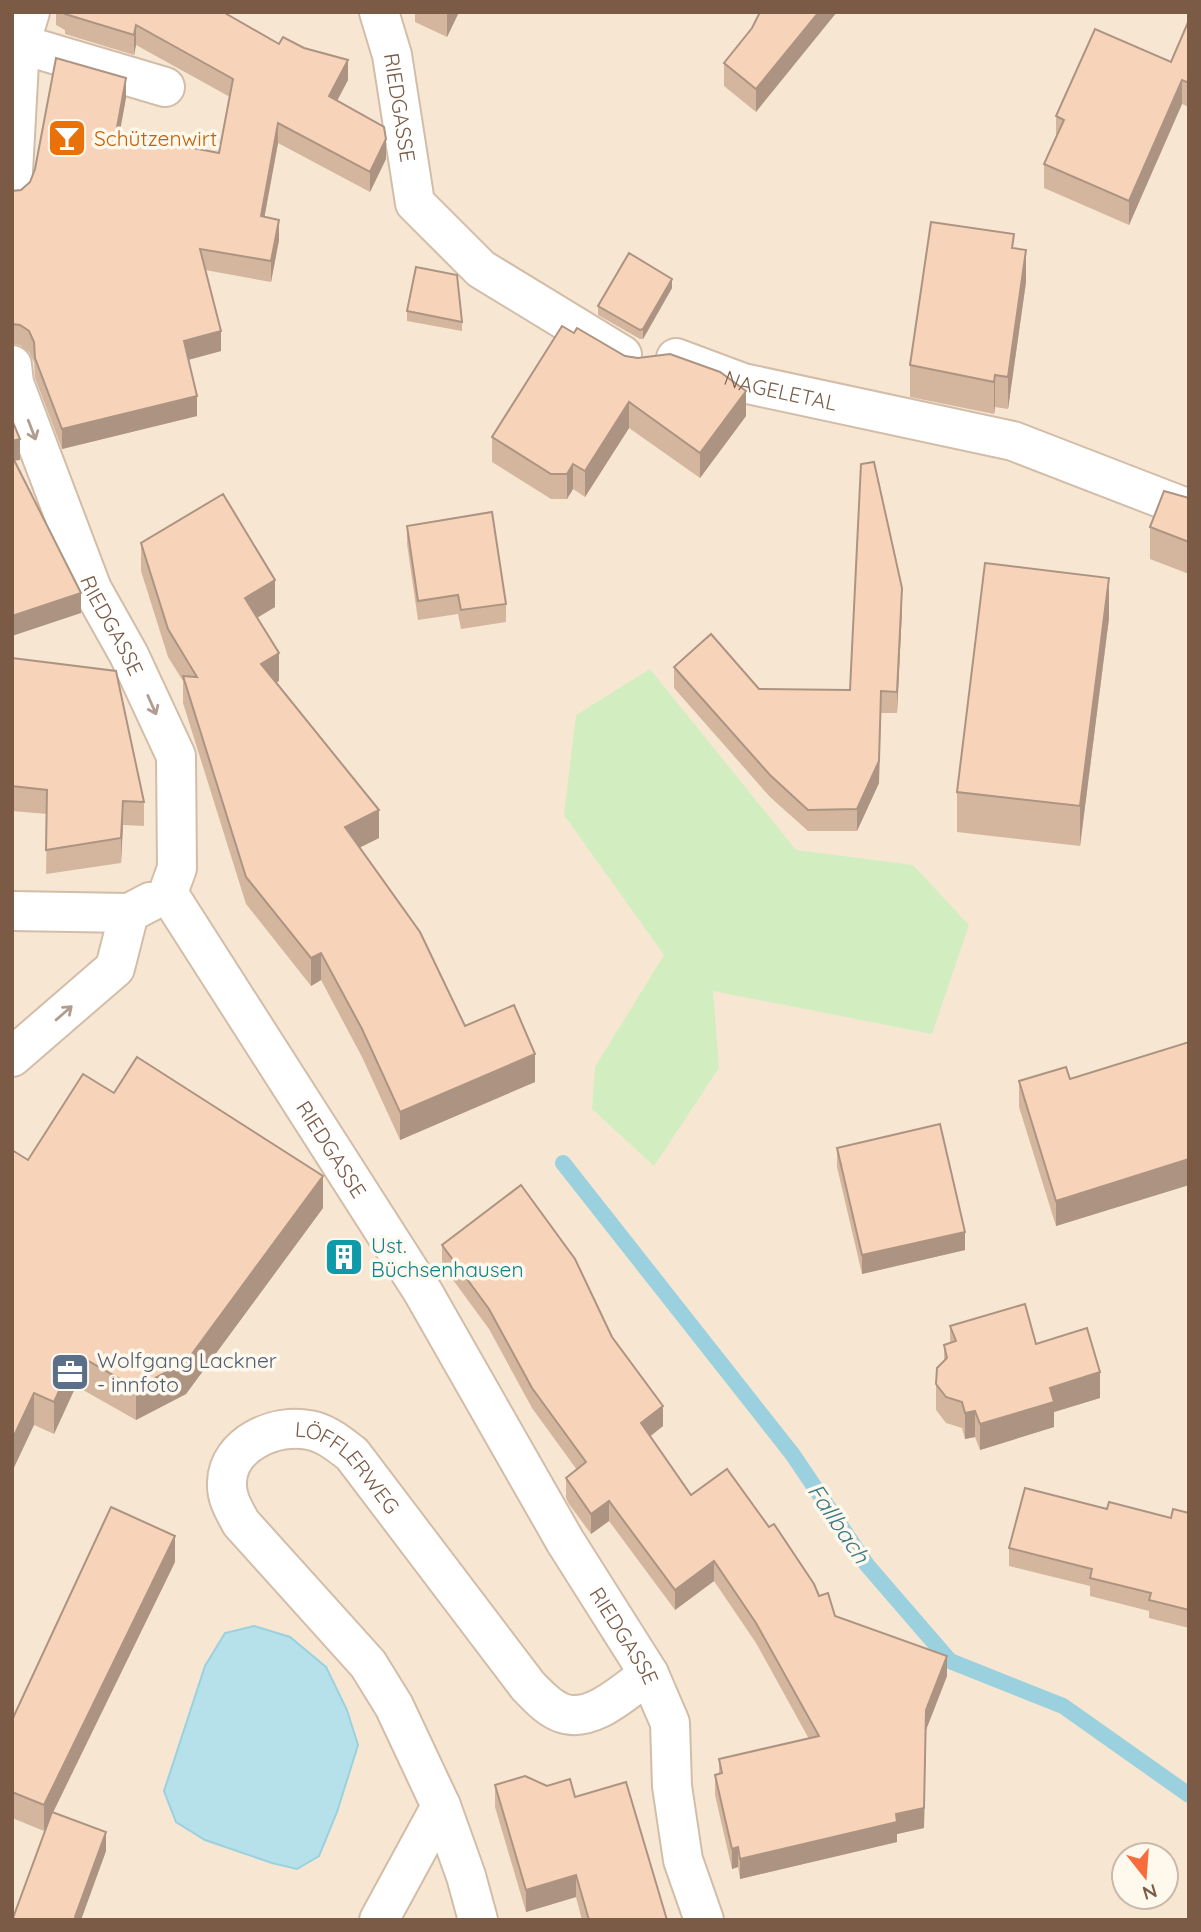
<svg xmlns="http://www.w3.org/2000/svg" width="1201" height="1932" viewBox="0 0 1201 1932" font-family="Quicksand,sans-serif">
	<rect width="100%" height="100%" fill="#fff5e4"/>
	<path fill="#f7e7d2" fill-rule="evenodd" d="M12,12h1177v1908h-1177zM1124,1855h42v42h-42z"/>
	<path fill="#d2eec1" d="M650,669l146,181 117,15 56,60 -37,109 -219,-43 6,77 -65,98 -62,-57 3,-42 69,-112 -100,-140 12,-100z"/>
	<path fill="#b6e1eb" stroke="#9bd1de" stroke-width="2" d="M254,1626l36,11 36,30 21,43 11,35 -21,67 -18,44 -22,13 -25,-6 -67,-23 -29,-18 -12,-31 41,-125 20,-33z"/>
	<g fill="none" stroke-linecap="round" stroke-linejoin="round">
		<path stroke="#9bd1de" stroke-width="16" d="M563,1163l230,292 74,110 83,96 113,45 126,89"/>
		<g stroke="#d2bda9" stroke-width="42">
			<g id="minor">
				<path id="s1" d="M379,12l13,43 23,148 66,66 141,86"/>
				<path d="M20,44l145,43"/>
				<path d="M12,190l8,-146 10,-32"/>
				<path id="s2" d="M676,358l67,25 270,58 176,68"/>
				<path id="s3" d="M12,365l2,18 78,206 37,66 47,101 1,112 -9,25"/>
				<path id="s4" d="M168,893l255,399 142,249 84,133 21,49 2,63 11,74 21,60"/>
				<path d="M12,911l117,2 21,-11"/>
				<path d="M12,1057l103,-89 14,-55"/>
				<path d="M379,1920l62,-114"/>
				<path id="s5" d="M478,1920l-12,-44 -25,-70 -47,-100 -26,-42 -127,-141c-7,-13 -15,-25 -14,-41 1,-38 49,-59 82,-52 17,3 30,14 43,24l176,232c10,10 20,22 34,27 30,11 64,-23 87,-39"/>
			</g>
		</g>
		<use href="#minor" stroke="#fff" stroke-width="38"/>
	</g>
	<g fill="#d4b69f">
		<path d="M56,12h167l56,32 69,36 -11,21 49,58 -16,33 -92,-49 -14,74 15,23 -8,42 -66,-12 16,81 -33,9 9,56 -135,33 -27,-71 -1,-16 -5,-10 -9,-7 -8,-1v-153l9,-1 105,-92 -7,36 100,19 11,-56 -94,-52 -2,10 -69,-21v-4l-9,-5z"/>
		<path d="M415,12h44l-12,25 -32,-15z"/>
		<path d="M760,12l-4,100 -32,-26v-23l28,-35z"/>
		<path d="M1189,20v87l-7,-3 -53,121 -85,-37v-24l12,-27v-21l115,-54z"/>
		<path d="M1014,248l12,34 -18,127 -13,-2 -1,7 -84,-17v-32z"/>
		<path d="M672,288l-29,51h-3l-42,-24v-9z"/>
		<path d="M407,311l55,11v9l-55,-10z"/>
		<path d="M574,333l51,23 121,60 -46,62 -71,-50 -44,69 -12,-8 -6,10h-16l-59,-37v-25z"/>
		<path d="M1189,498v76l-39,-15v-32z"/>
		<path d="M407,526l99,78v18l-45,7 -3,-15 -40,6 -11,-76z"/>
		<path d="M141,543l134,64 -18,11 22,63 -3,1 103,156 -19,9 105,179 70,56 -135,58 -38,-83 -41,-77 -10,6 -65,-82 -63,-201v-22l-15,-24 -27,-86z"/>
		<path d="M902,609l-5,104h-16l-2,70 -22,48h-49l-38,-34 -96,-109v-21l85,22 91,1z"/>
		<path d="M1109,618l-29,228 -123,-14v-40z"/>
		<path d="M12,658l132,144v24l-21,-1 -2,38 -75,11 1,-60 -35,-3z"/>
		<path d="M1189,1042v143l-133,41 -37,-119v-26l51,-2z"/>
		<path d="M114,1093l209,115 -137,186 -50,26 -60,-34 -22,48 -20,-9 -6,-265z"/>
		<path d="M837,1148l128,102 -103,24 -25,-107z"/>
		<path d="M442,1245l170,92 51,89 -13,11 41,58 128,101 16,20 112,60 -21,54 -2,98 -27,6v8l-157,37 -2,-12 -6,2 -17,-74v-20l4,-1v-15l90,-20 -53,-96 -42,-62 -39,29 -66,-89 -18,13 -22,-30 -3,-6v-20l11,-8 -45,-62 -43,-79 -47,-64z"/>
		<path d="M950,1326l86,18 64,54 -46,14v15l-74,23 -5,-13 -10,2 -3,-11 -16,-5 -10,-13v-26l8,-22v-17l6,-2z"/>
		<path d="M1107,1509l64,9 18,-5v115l-40,-10v-7l-59,-15v-10l-81,-20v-18z"/>
		<path d="M175,1562l-122,250 53,39 -25,68 3,1h-71l36,-98 -5,9 -32,-13v-98z"/>
		<path d="M495,1785l52,1 28,11 92,123h-85l-6,-23 -50,15 -31,-105z"/>
	</g>
	<g fill="#ad9482">
		<path d="M447,12h12l-12,25z"/>
		<path d="M819,12h18l-81,100v-23z"/>
		<path d="M136,25v20l-2,10v-20z"/>
		<path d="M348,60v20l-19,36v-20z"/>
		<path d="M126,78v20l-10,55v-20z"/>
		<path d="M1182,80v24l-53,121v-24z"/>
		<path d="M278,123v20l-17,93v-20z"/>
		<path d="M386,139v20l-16,33v-20z"/>
		<path d="M279,220v20l-8,42v-21z"/>
		<path d="M1026,250v32l-18,127v-32z"/>
		<path d="M672,279v9l-29,51v-10z"/>
		<path d="M221,331v20l-37,10v-20z"/>
		<path d="M995,375v32l-1,7v-32z"/>
		<path d="M746,391v25l-46,62v-25z"/>
		<path d="M197,396v20l-135,33v-20z"/>
		<path d="M629,402v26l-44,69v-26z"/>
		<path d="M20,439v21l-8,1v-20z"/>
		<path d="M573,464v25l-6,10v-25z"/>
		<path d="M1109,578v40l-29,228v-40z"/>
		<path d="M275,580v27l-30,18v-27z"/>
		<path d="M902,588v21l-5,104v-21z"/>
		<path d="M81,593v20l-69,23v-20z"/>
		<path d="M279,653v28l-18,10v-27z"/>
		<path d="M881,691l-2,92 -22,48v-22z"/>
		<path d="M123,801v24l-2,38v-25z"/>
		<path d="M379,810v28l-34,17v-28z"/>
		<path d="M321,953v27l-10,6v-28z"/>
		<path d="M535,1054v28l-135,58v-28z"/>
		<path d="M1189,1159v26l-133,41v-25z"/>
		<path d="M323,1176v32l-137,186 -50,26v-32z"/>
		<path d="M965,1232v18l-103,24v-19z"/>
		<path d="M76,1354v32l-22,48v-32z"/>
		<path d="M1100,1372v26l-46,14v15l-74,23v-26l70,-36z"/>
		<path d="M34,1393v32l-22,47v-32z"/>
		<path d="M663,1406v20l-22,17v-20z"/>
		<path d="M975,1411v26l-10,2v-26z"/>
		<path d="M609,1501v20l-18,13v-20z"/>
		<path d="M175,1536v26l-131,269v-26z"/>
		<path d="M714,1561v20l-39,29v-20z"/>
		<path d="M947,1656v20l-21,54 -2,98 -27,6v8l-157,37v-20l186,-149z"/>
		<path d="M106,1832v19l-25,69 -6,-3z"/>
		<path d="M738,1847v20l-6,2v-20z"/>
		<path d="M576,1875v22l-50,15v-22z"/>
	</g>
	<g fill="#f7d4b9" stroke="#ad9482" stroke-width="2">
		<path d="M65,12h158l56,32 4,-7 21,11 44,12 -19,36 55,31 2,12 -16,33 -92,-49 -17,93 18,4 -8,41 -71,-12 21,82 -37,10 13,55 -135,33 -27,-71 -1,-16 -5,-11 -9,-6 -8,-1v-133l9,-1 9,-8 5,-13 21,-111 70,20 -10,55 103,20 14,-74 -97,-54 -2,10 -69,-21z"/>
		<path d="M760,12h59l-63,77 -32,-26 28,-35z"/>
		<path d="M1189,20v63l-7,-3 -53,121 -85,-37 20,-44 -8,-4 39,-87 76,33z"/>
		<path d="M931,222l83,12 -2,14 14,2 -18,127 -13,-2 -1,7 -84,-17z"/>
		<path d="M629,253l43,26 -29,50 -3,1 -42,-24z"/>
		<path d="M416,267l41,8 5,47 -55,-11z"/>
		<path d="M562,326l12,7 3,-5 48,28 13,2 32,-4 50,18 26,19 -46,62 -71,-51 -44,69 -12,-7 -6,10h-16l-59,-37z"/>
		<path d="M12,420l8,19 -8,2z"/>
		<path d="M12,456l69,137 -69,23z"/>
		<path d="M874,462l28,126 -5,104 -16,-1 -2,70 -22,48 -49,1 -38,-35 -96,-108 37,-33 48,55 91,1 11,-226z"/>
		<path d="M1164,491l25,7v44l-39,-15z"/>
		<path d="M223,494l52,86 -30,18 34,55 -18,11 118,146 -34,17 75,105 45,94 49,-21 21,49 -135,58 -38,-83 -41,-76 -10,5 -65,-81 -63,-201 14,1 -29,-48 -27,-86z"/>
		<path d="M492,512l14,92 -45,6 -3,-15 -40,6 -11,-75z"/>
		<path d="M985,563l124,15 -29,228 -123,-14z"/>
		<path d="M12,658l104,13 28,131 -21,-1 -2,37 -75,12 1,-60 -35,-4z"/>
		<path d="M1189,1042v117l-133,42 -37,-120 47,-14 4,12z"/>
		<path d="M137,1057l186,119 -137,186 -50,26 -60,-34 -22,48 -20,-9 -22,47v-290l16,10 55,-86 31,19z"/>
		<path d="M940,1124l25,108 -103,23 -25,-107z"/>
		<path d="M521,1185l54,74 37,78 51,69 -22,17 50,72 36,-26 42,58 5,-3 40,60 5,12 9,-3 7,23 112,40 -21,54 -2,98 -28,6 1,8 -157,37 -2,-12 -6,2 -17,-74 7,-2 -3,-14 100,-23 -63,-113 -42,-62 -39,29 -66,-89 -18,13 -25,-36 20,-16 -54,-74 -43,-79 -47,-64z"/>
		<path d="M1025,1304l11,40 51,-16 13,44 -50,16 4,14 -74,22 -5,-13 -10,2 -3,-11 -16,-5 -10,-13 1,-16 10,-10 -3,-13 12,-4 -6,-15z"/>
		<path d="M1025,1488l82,21 2,-7 62,16 2,-9 16,4v97l-40,-10 2,-7 -61,-15 2,-9 -83,-21z"/>
		<path d="M111,1507l64,29 -131,269 -32,-13v-72z"/>
		<path d="M525,1776l22,10 23,-7 5,18 51,-15 41,138h-78l-13,-45 -50,15 -31,-105z"/>
		<path d="M52,1812l54,20 -31,85 9,3h-67l-4,-2z"/>
	</g>
	<defs><path id="oneway-shaft" d="M-6 0H5M1.5-3L5.5 0L1.5 3" fill="none" stroke-width="1.6" stroke-linecap="round" stroke-linejoin="round" transform="scale(1.75)"/></defs>
	<g stroke="#b09d90">
		<use href="#oneway-shaft" transform="translate(32 430) rotate(69)"/>
		<use href="#oneway-shaft" transform="translate(152 705) rotate(66)"/>
		<use href="#oneway-shaft" transform="translate(64 1013) rotate(-41)"/>
	</g>
	<defs>
		<g id="bar-square" transform="scale(2.0125)"><rect x="-9" y="-9" width="18" height="18" rx="4" fill="#e8710a" stroke="#fff9ed"/><path d="M-6-5H6L.8 .8V4.5H3.5V6h-7V4.5H-.8V.8Z" fill="#fff"/></g>
		<g id="building-square" transform="scale(2.0125)"><rect x="-9" y="-9" width="18" height="18" rx="4" fill="#0f9aa8" stroke="#fff9ed"/><path d="M-4-6H4V6H1V3H-1V6H-4ZM-2.5-4.3h1.7v1.8h-1.7ZM.8-4.3h1.7v1.8H.8ZM-2.5-1h1.7V.8h-1.7ZM.8-1h1.7V.8H.8Z" fill="#fff"/></g>
		<g id="office-square" transform="scale(2.0125)"><rect x="-9" y="-9" width="18" height="18" rx="4" fill="#5c6f8a" stroke="#fff9ed"/><path d="M-6-3h4V-5.5h4V-3h4V5H-6ZM-1-4.5V-3h2v-1.5ZM-6 0V1H6V0Z" fill="#fff"/></g>
	</defs>
	<g fill-rule="evenodd">
		<use href="#bar-square" x="67" y="138"/>
		<use href="#building-square" x="344" y="1257"/>
		<use href="#office-square" x="70" y="1372"/>
	</g>
	<g text-anchor="middle" dominant-baseline="central" stroke-width="7" stroke-linejoin="round" paint-order="stroke">
		<g font-size="21" fill="#7b5b46" stroke="#fff9ed">
			<text stroke="none"><textPath href="#s1" startOffset="98">RIEDGASSE</textPath></text>
			<text stroke="none"><textPath href="#s2" startOffset="110">NAGELETAL</textPath></text>
			<text stroke="none"><textPath href="#s3" startOffset="280">RIEDGASSE</textPath></text>
			<text stroke="none"><textPath href="#s4" startOffset="304">RIEDGASSE</textPath></text>
			<text stroke="none"><textPath href="#s5" startOffset="676">LÖFFLERWEG</textPath></text>
			<text stroke="none"><textPath href="#s4" startOffset="872">RIEDGASSE</textPath></text>
		</g>
		<g font-size="21" fill="#c56008" stroke="#fff9ed" text-anchor="start">
			<text x="94" y="138">Schützenwirt</text>
		</g>
		<g font-size="21" fill="#0d838f" stroke="#fff9ed" text-anchor="start">
			<text x="371" y="1245">Ust.<tspan x="371" dy="24">Büchsenhausen</tspan></text>
		</g>
		<g font-size="21" fill="#4e5e75" stroke="#fff9ed" text-anchor="start">
			<text x="97" y="1360">Wolfgang Lackner<tspan x="97" dy="24">- innfoto</tspan></text>
		</g>
		<g font-size="23" font-style="italic" fill="#3b7a89" stroke="#fff9ed">
			<text transform="translate(839 1523) rotate(56)">Fallbach</text>
		</g>
	</g>
	<rect width="1201" height="1932" fill="none" stroke="#7b5b46" stroke-width="28"/>
	<g transform="translate(1145 1876) rotate(163)"><circle r="33" fill="#fff9ed" stroke="#cabaaa" stroke-width="2"/>
	<path d="M0-5L12 26L0 18L-12 26Z" fill="#f66c3c"/>
	<text y="-10" font-size="19" font-weight="bold" text-anchor="middle" fill="#7b5b46">N</text>
	</g>
</svg>
